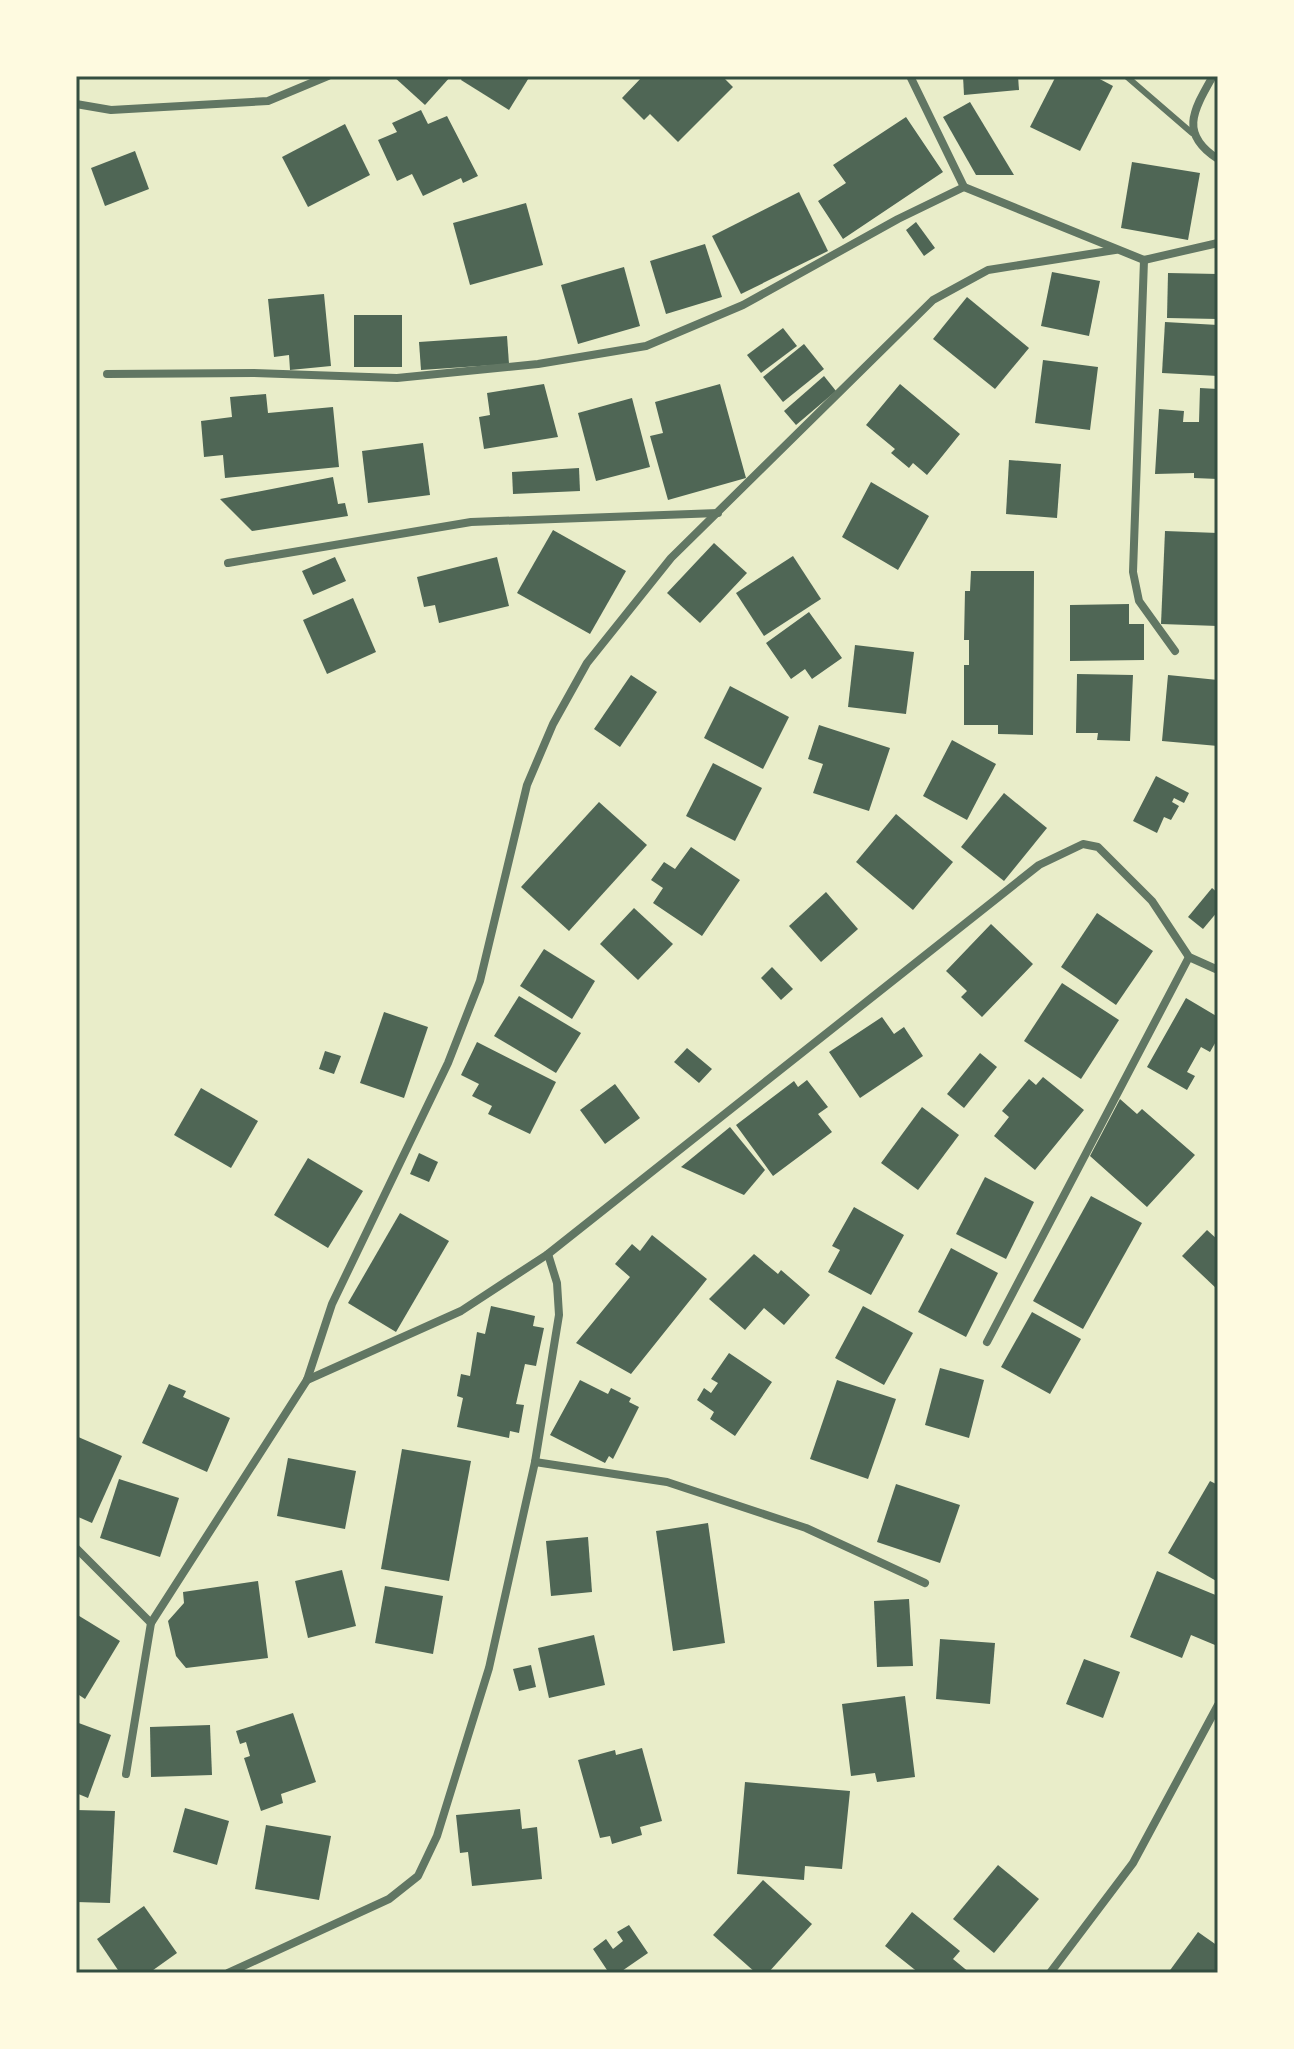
<svg xmlns="http://www.w3.org/2000/svg" width="1294" height="2049" viewBox="0 0 1294 2049" font-family="'Space Grotesk',sans-serif">
	<rect width="100%" height="100%" fill="#e9edc9"/>
	<g fill="#4f6655">
		<path d="M393,76h58l-26,29z"/>
		<path d="M463,76h67l-21,34 -48,-30z"/>
		<path d="M643,76h79l11,11 -55,55 -28,-28 -6,6 -22,-22z"/>
		<path d="M963,76h55l1,14 -55,5z"/>
		<path d="M1056,76h38l19,10 -33,65 -50,-24z"/>
		<path d="M970,102l44,73h-38l-33,-58z"/>
		<path d="M421,110l7,14 19,-8 31,60 -15,7 -2,-5 -38,18 -11,-22 -15,7 -19,-41 19,-8 -5,-9z"/>
		<path d="M906,117l37,55 -100,67 -25,-38 28,-18 -13,-18z"/>
		<path d="M345,124l25,51 -62,32 -26,-50z"/>
		<path d="M135,151l14,38 -44,17 -14,-38z"/>
		<path d="M1132,162l68,11 -12,67 -67,-12z"/>
		<path d="M799,192l29,59 -87,43 -29,-58z"/>
		<path d="M526,203l17,62 -73,20 -17,-62z"/>
		<path d="M916,222l19,26 -11,8 -18,-26z"/>
		<path d="M705,244l17,53 -56,17 -16,-53z"/>
		<path d="M624,267l16,59 -62,18 -17,-59z"/>
		<path d="M1052,272l48,9 -11,55 -48,-10z"/>
		<path d="M1168,273l50,1v45l-51,-1z"/>
		<path d="M324,294l7,72 -41,4 -1,-15 -15,2 -6,-58z"/>
		<path d="M967,297l62,51 -34,41 -62,-50z"/>
		<rect x="354" y="315" width="48" height="52"/>
		<path d="M1165,322l53,3v51l-56,-3z"/>
		<path d="M783,328l14,18 -36,27 -14,-18z"/>
		<path d="M507,336l2,28 -88,6 -2,-28z"/>
		<path d="M804,344l20,25 -41,33 -20,-25z"/>
		<path d="M1043,360l55,7 -8,63 -55,-7z"/>
		<path d="M824,376l12,15 -40,34 -12,-14z"/>
		<path d="M544,384l14,53 -74,12 -5,-32 11,-2 -3,-22z"/>
		<path d="M720,384l26,94 -78,22 -18,-64 13,-3 -8,-31z"/>
		<path d="M900,384l60,50 -33,41 -14,-12 -4,5 -18,-15 4,-4 -29,-24z"/>
		<path d="M1200,388l18,1v90l-24,-1v-5l-39,1 4,-65 25,2 -1,11h16z"/>
		<path d="M266,394l2,19 65,-6 6,60 -114,11 -2,-23 -19,2 -3,-36 31,-4 -2,-20z"/>
		<path d="M632,398l18,69 -54,14 -18,-68z"/>
		<path d="M423,443l7,52 -62,8 -6,-52z"/>
		<path d="M1009,460l52,4 -4,54 -51,-4z"/>
		<path d="M579,468l1,23 -67,3 -1,-22z"/>
		<path d="M333,477l5,27 7,-1 3,13 -96,15 -32,-32z"/>
		<path d="M871,482l58,34 -31,54 -56,-33z"/>
		<path d="M553,530l73,41 -36,63 -73,-41z"/>
		<path d="M1165,531l53,2v93l-57,-2z"/>
		<path d="M714,543l33,30 -47,50 -33,-30z"/>
		<path d="M793,556l28,43 -57,37 -28,-43z"/>
		<path d="M335,557l11,24 -33,14 -11,-24z"/>
		<path d="M497,557l12,49 -70,17 -4,-18 -11,2 -7,-30z"/>
		<path d="M971,571h63l-1,164 -35,-1v-9h-34v-60h5v-25h-5l1,-49h5z"/>
		<path d="M353,598l23,54 -49,22 -24,-54z"/>
		<path d="M1129,604v20h15v36l-74,1v-56z"/>
		<path d="M809,612l33,46 -30,21 -7,-10 -14,10 -25,-36z"/>
		<path d="M855,645l59,7 -8,62 -58,-7z"/>
		<path d="M1077,674l56,1 -3,66 -33,-1 1,-7h-22z"/>
		<path d="M631,675l26,17 -37,55 -26,-18z"/>
		<path d="M1168,675l50,5v66l-56,-5z"/>
		<path d="M730,686l59,31 -26,52 -59,-31z"/>
		<path d="M819,725l71,23 -21,63 -56,-18 10,-29 -15,-5z"/>
		<path d="M952,740l44,24 -29,56 -44,-24z"/>
		<path d="M713,763l49,25 -27,53 -49,-25z"/>
		<path d="M1156,776l33,17 -5,10 -10,-5 -2,4 7,4 -8,14 -7,-3 -7,16 -24,-12z"/>
		<path d="M1004,793l43,35 -43,53 -43,-34z"/>
		<path d="M599,802l48,43 -78,86 -48,-44z"/>
		<path d="M896,814l57,48 -40,48 -57,-48z"/>
		<path d="M691,847l49,33 -38,56 -49,-33 10,-15 -12,-8 13,-18 11,7z"/>
		<path d="M1212,888l6,5v18l-15,18 -15,-12z"/>
		<path d="M826,892l32,37 -37,33 -32,-36z"/>
		<path d="M634,908l39,36 -35,36 -38,-36z"/>
		<path d="M1097,913l56,38 -37,54 -55,-38z"/>
		<path d="M991,924l42,40 -51,53 -21,-20 6,-6 -21,-20z"/>
		<path d="M544,949l51,32 -23,38 -52,-33z"/>
		<path d="M772,967l21,22 -12,11 -20,-22z"/>
		<path d="M1062,983l57,37 -38,59 -57,-38z"/>
		<path d="M519,996l62,37 -25,40 -62,-37z"/>
		<path d="M1186,998l32,19v21l-8,14 -9,-5 -14,25 8,4 -8,14 -40,-23z"/>
		<path d="M384,1012l44,15 -24,71 -44,-15z"/>
		<path d="M882,1017l12,17 10,-7 19,29 -63,42 -31,-46z"/>
		<path d="M477,1042l79,40 -26,52 -42,-20 4,-8 -20,-10 7,-12 -18,-9z"/>
		<path d="M687,1048l25,21 -13,14 -25,-21z"/>
		<path d="M325,1051l16,5 -7,18 -15,-5z"/>
		<path d="M980,1053l17,14 -33,41 -17,-14z"/>
		<path d="M1043,1077l41,33 -49,60 -41,-34 15,-19 -7,-6 27,-32 7,6z"/>
		<path d="M807,1080l21,27 -10,7 14,18 -59,44 -37,-51 58,-44 4,6z"/>
		<path d="M615,1084l25,34 -35,26 -25,-34z"/>
		<path d="M201,1088l57,33 -27,47 -57,-33z"/>
		<path d="M1120,1099l17,15 5,-5 53,46 -48,52 -57,-51z"/>
		<path d="M922,1107l37,28 -41,55 -37,-27z"/>
		<path d="M730,1127l35,43 -21,25 -63,-28z"/>
		<path d="M419,1153l19,9 -9,20 -19,-8z"/>
		<path d="M308,1158l55,33 -35,57 -54,-33z"/>
		<path d="M985,1177l49,25 -28,57 -50,-25z"/>
		<path d="M1091,1196l51,27 -59,106 -50,-28z"/>
		<path d="M854,1207l50,28 -33,60 -43,-23 12,-22 -8,-4z"/>
		<path d="M400,1213l49,28 -53,91 -48,-29z"/>
		<path d="M1207,1230l11,10v50l-36,-34z"/>
		<path d="M652,1235l55,44 -76,95 -55,-31 54,-66 -15,-13 17,-20 8,7z"/>
		<path d="M951,1248l47,25 -32,64 -48,-25z"/>
		<path d="M754,1254l24,20 3,-4 29,25 -26,30 -20,-17 -19,22 -36,-31z"/>
		<path d="M491,1306l44,10 -2,10 11,2 -8,38 -11,-2 -9,40 8,1 -5,28 -9,-2 -1,7 -52,-11 6,-29 -6,-2 4,-22 9,2 7,-44 8,2z"/>
		<path d="M863,1306l50,27 -29,52 -49,-27z"/>
		<path d="M1032,1312l49,27 -31,55 -49,-27z"/>
		<path d="M729,1353l43,29 -37,54 -25,-17 4,-7 -17,-12 7,-12 7,5 7,-10 -7,-4z"/>
		<path d="M940,1368l44,12 -15,58 -44,-13z"/>
		<path d="M580,1380l28,14 3,-6 20,10 -2,4 10,5 -26,52 -4,-3 -4,7 -55,-28z"/>
		<path d="M837,1380l59,19 -28,80 -58,-20z"/>
		<path d="M169,1384l17,7 -3,6 47,21 -23,54 -65,-29z"/>
		<path d="M76,1436l46,20 -30,67 -16,-7z"/>
		<path d="M402,1449l69,12 -22,120 -68,-12z"/>
		<path d="M288,1458l68,13 -11,58 -68,-13z"/>
		<path d="M119,1479l60,19 -19,59 -60,-19z"/>
		<path d="M1210,1481l8,4v97l-50,-29z"/>
		<path d="M896,1484l64,21 -20,58 -63,-21z"/>
		<path d="M708,1523l17,120 -52,8 -17,-120z"/>
		<path d="M588,1537l4,55 -41,4 -5,-55z"/>
		<path d="M342,1570l14,56 -48,12 -13,-57z"/>
		<path d="M1157,1571l61,25v41l-3,8 -24,-10 -9,23 -52,-21z"/>
		<path d="M258,1581l10,77 -82,10 -10,-12 -8,-35 16,-18 -1,-11z"/>
		<path d="M385,1586l58,10 -10,58 -58,-11z"/>
		<path d="M909,1599l4,67 -36,1 -3,-66z"/>
		<path d="M76,1614l44,27 -35,58 -9,-6z"/>
		<path d="M594,1635l11,50 -56,13 -11,-50z"/>
		<path d="M940,1639l55,4 -5,61 -54,-5z"/>
		<path d="M1084,1659l36,13 -17,46 -37,-14z"/>
		<path d="M531,1665l5,22 -17,4 -6,-22z"/>
		<path d="M905,1696l10,81 -38,5 -2,-9 -24,3 -9,-72z"/>
		<path d="M293,1713l23,69 -35,12 2,9 -22,8 -17,-53 6,-2 -4,-14 -6,2 -4,-13z"/>
		<path d="M76,1722l35,13 -23,63 -12,-5z"/>
		<path d="M210,1725l2,50 -61,2 -1,-50z"/>
		<path d="M642,1748l20,73 -22,6 2,8 -30,9 -2,-8 -10,2 -22,-78 37,-10 1,5z"/>
		<path d="M745,1782l105,9 -8,78 -37,-3 -1,14 -67,-6z"/>
		<path d="M185,1808l44,13 -12,44 -44,-13z"/>
		<path d="M520,1809l2,20 15,-2 5,52 -70,7 -4,-34 -8,1 -4,-38z"/>
		<path d="M76,1810l39,1 -5,92 -34,-1z"/>
		<path d="M266,1825l65,11 -12,64 -64,-11z"/>
		<path d="M998,1865l41,34 -45,54 -41,-34z"/>
		<path d="M763,1880l49,44 -44,49h-12l-43,-38z"/>
		<path d="M144,1906l33,47 -28,20h-29l-23,-34z"/>
		<path d="M912,1912l48,39 -7,8 17,14h-51l-34,-27z"/>
		<path d="M629,1925l19,28 -29,20h-10l-16,-24 13,-10 7,10 10,-8 -6,-9z"/>
		<path d="M1198,1932l20,14v27h-50z"/>
	</g>
	<g fill="none" stroke-linecap="round" stroke-linejoin="round">
		<path stroke="#617663" stroke-width="6" d="M1126,76l66,57"/>
		<g stroke="#617663" stroke-width="8">
			<path d="M910,76l54,111 180,73"/>
			<path d="M1213,76c-20,35 -34,58 5,83"/>
			<path d="M76,104l35,6 157,-9 60,-25"/>
			<path d="M1144,260l-11,312 6,29 36,50"/>
			<path d="M1144,260l74,-17"/>
			<path d="M107,374l147,-1 143,5 141,-14 108,-18 97,-41 155,-86 66,-32"/>
			<path d="M228,563l243,-41 247,-9"/>
			<path d="M987,1342l202,-385"/>
			<path d="M307,1380l154,-69 87,-57 491,-389 44,-21 15,3 54,54 37,56 29,13"/>
			<path d="M535,1462l132,20 139,46 119,55"/>
			<path d="M76,1548l75,75"/>
			<path d="M126,1774l25,-151 156,-243 25,-76 116,-241 32,-82 47,-196 26,-61 34,-61 84,-105 262,-258 55,-30 127,-20"/>
			<path d="M228,1973l161,-74 29,-23 19,-40 52,-168 46,-206 24,-147 -2,-32 -9,-29"/>
			<path d="M1050,1973l83,-110 85,-158"/>
		</g>
	</g>
	<rect width="1294" height="2049" fill="none" stroke="#fefae0" stroke-width="156"/>
	<rect x="78" y="78" width="1138" height="1893" fill="none" stroke="#344e41" stroke-width="3"/>
</svg>
